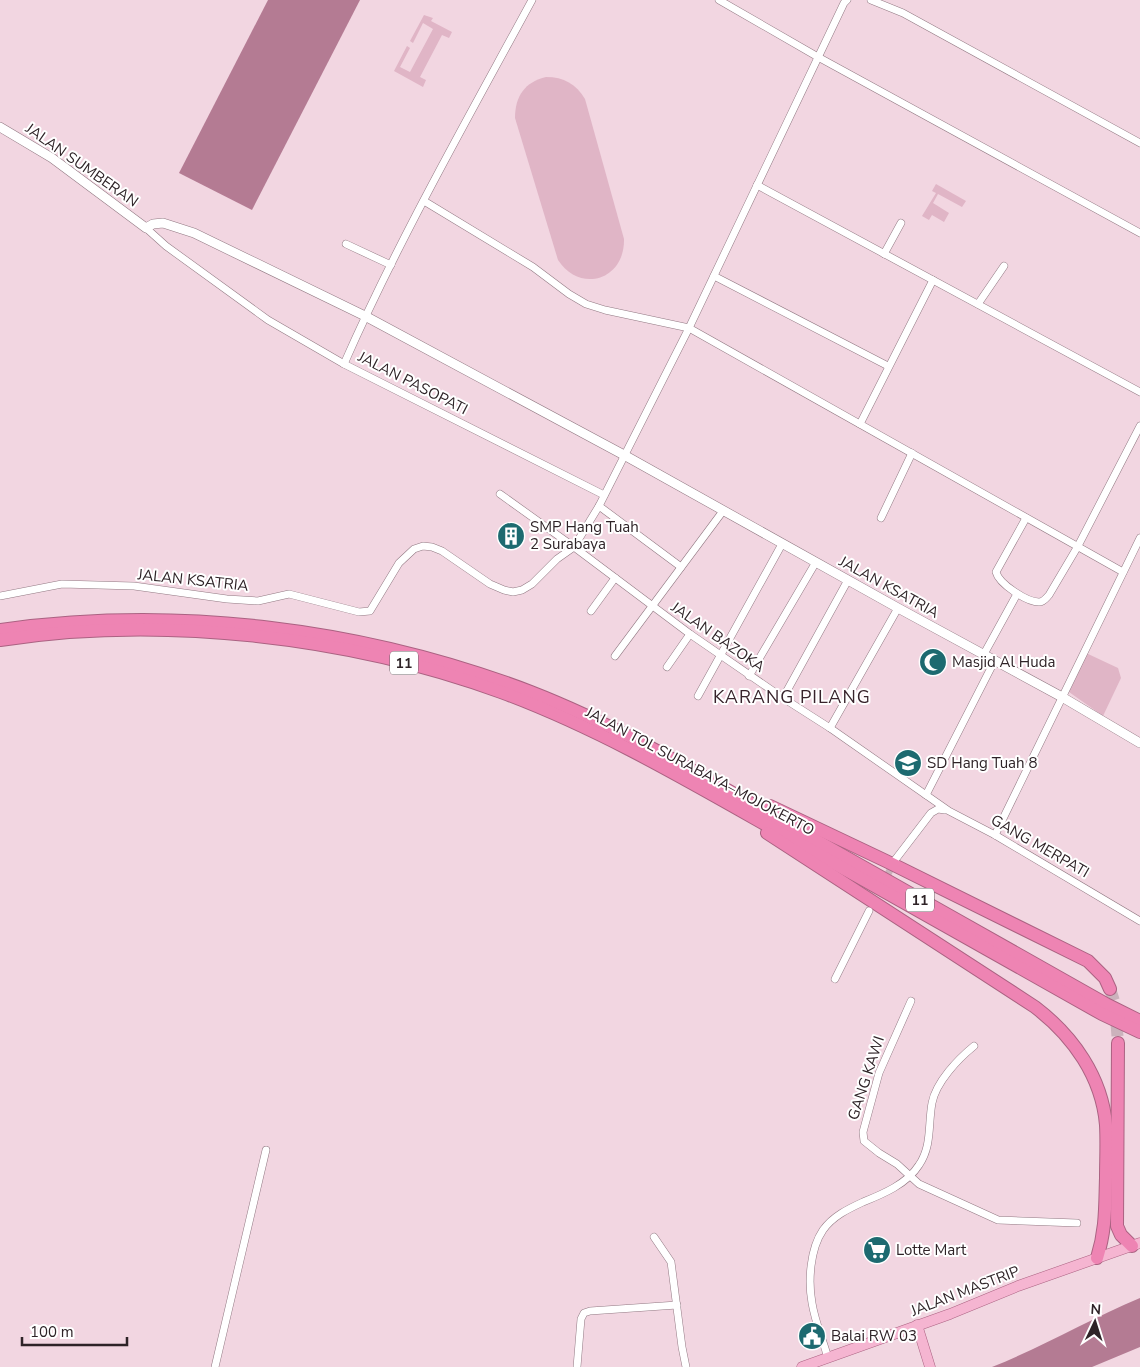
<svg xmlns="http://www.w3.org/2000/svg" width="1140" height="1367" viewBox="0 0 1140 1367" font-family="'Nunito Sans',sans-serif">
	<rect width="100%" height="100%" fill="#f2d6e1"/>
	<g fill="#e0b5c6">
		<path d="M424,15l9,3 -2,3 21,11 -3,6 -7,-3 -22,42 6,3 -3,7 -29,-16 13,-25 3,2 -10,19 10,5 23,-43 -10,-6 -10,20 -3,-2z"/>
		<path d="M546,77c18,0 30,7 39,22l39,140c1,41 -44,55 -66,21l-43,-142c0,-22 10,-36 31,-41z"/>
		<path d="M936,184l30,17 -4,6 -24,-13 -5,9 16,10 -5,9 -12,-7 -3,5 -7,-4 14,-23 -4,-2z"/>
		<path d="M1086,653l32,15 3,10 -18,38 -34,-24z"/>
	</g>
	<g fill="#b47b93">
		<path d="M268,0h92l-108,210 -73,-37z"/>
		<path d="M1140,1298v49l-48,20h-100c50,-20 98,-48 148,-69z"/>
	</g>
	<g fill="none" stroke-linecap="round" stroke-linejoin="round">
		<path stroke="#cbb2bc" stroke-width="7" stroke-dasharray="7 3.5" stroke-linecap="butt" d="M873,904l21,-42"/>
		<path stroke="#cbb2bc" stroke-width="12" stroke-dasharray="12 6" stroke-linecap="butt" d="M1110,989l5,15 3,39"/>
		<g stroke="#927983" stroke-width="8">
			<g id="street">
				<path d="M719,0l99,57 322,176"/>
				<path d="M871,0l32,13 237,130"/>
				<path d="M757,185l383,207"/>
				<path d="M424,201l109,66 36,27 17,10 19,6 84,18 434,244"/>
				<path d="M146,228l20,18 102,74 76,44 260,131"/>
				<path d="M346,244l45,21"/>
				<path d="M884,254l17,-31"/>
				<path d="M714,276l174,90"/>
				<path d="M978,304l26,-38"/>
				<path d="M344,364c55,-125 123,-244 188,-364"/>
				<path d="M860,424l73,-144"/>
				<path d="M500,494l74,53 116,87 93,64 47,30 119,83 46,24 145,86"/>
				<path d="M599,506l82,61"/>
				<path d="M881,518l31,-65"/>
				<path d="M1026,518l-30,54c3,12 31,30 43,30 5,0 7,-4 10,-7l29,-49 62,-120"/>
				<path d="M0,596l62,-12 72,2 93,13 31,2 31,-7 70,18 11,-1 29,-48 15,-14 9,-3 9,1 10,4 48,33 14,6 9,2 9,-2 10,-6 25,-25 17,-12 25,-41 90,-178 155,-325 3,-3"/>
				<path d="M591,611l24,-33"/>
				<path d="M984,654l33,-60"/>
				<path d="M615,656l108,-145"/>
				<path d="M667,667l23,-33"/>
				<path d="M749,676l67,-114"/>
				<path d="M698,696l84,-152"/>
				<path d="M783,698l65,-118"/>
				<path d="M830,728l68,-120"/>
				<path d="M926,795l69,-135"/>
				<path d="M995,835l145,-297"/>
				<path d="M895,860l36,-47 7,-4 7,1"/>
				<path d="M835,979l34,-68"/>
				<path d="M911,1001l-32,72 -16,59 1,9 15,12 18,11 22,20 79,36 79,3"/>
				<path d="M654,1237l17,25 11,85 4,20"/>
				<path d="M828,1358c-5,-18 -13,-36 -16,-55 -4,-22 -2,-54 11,-73 10,-14 25,-21 40,-28 20,-8 44,-18 56,-37 13,-19 9,-40 13,-62 4,-21 26,-44 42,-57"/>
				<path d="M215,1367l51,-217"/>
				<path d="M577,1367l4,-48 3,-6 6,-2 87,-6"/>
			</g>
		</g>
		<g stroke="#927983" stroke-width="10">
			<path id="secondary" d="M0,127l52,31 94,70 7,-4 10,-1 31,10 171,83 259,139 274,153 164,89 78,46"/>
		</g>
		<g stroke="#ab6282" stroke-width="11">
			<g id="primary">
				<path d="M917,1325l13,42"/>
				<path d="M802,1367l148,-53 68,-28 122,-43"/>
			</g>
		</g>
		<g stroke="#ab6282" stroke-width="14">
			<g id="highway">
				<path d="M0,630c178,-25 363,-2 531,62 90,35 173,85 256,132 106,60 213,120 319,180l34,17"/>
				<path d="M0,640c161,-25 348,-4 501,52 100,37 191,91 283,143 106,59 212,119 318,179l38,18"/>
				<path d="M770,806l116,55 202,100 17,17 5,11"/>
				<path d="M767,833l268,174c38,29 67,70 71,118 1,18 0,36 0,53 -1,30 0,51 -9,80"/>
				<path d="M1118,1043l-1,183 4,9 11,11"/>
			</g>
		</g>
		<use href="#street" stroke="#fff" stroke-width="7"/>
		<use href="#secondary" stroke="#fff" stroke-width="9"/>
		<use href="#primary" stroke="#f5b5d1" stroke-width="10"/>
		<use href="#highway" stroke="#ee84b3" stroke-width="12"/>
	</g>
	<defs>
		<g id="building-disc" transform="scale(1.4375)"><circle r="9.5" fill="#1d6a70" stroke="#fff"/><path d="M-4-6H4V6H1V3H-1V6H-4ZM-2.5-4.3h1.7v1.8h-1.7ZM.8-4.3h1.7v1.8H.8ZM-2.5-1h1.7V.8h-1.7ZM.8-1h1.7V.8H.8Z" fill="#fff"/></g>
		<g id="mosque-disc" transform="scale(1.4375)"><circle r="9.5" fill="#1d6a70" stroke="#fff"/><path d="M3.5-4.9A6 6 0 1 0 3.5 4.9A5 5 0 1 1 3.5-4.9Z" fill="#fff"/></g>
		<g id="school-disc" transform="scale(1.4375)"><circle r="9.5" fill="#1d6a70" stroke="#fff"/><path d="M0-5L7-2L0 1L-7-2ZM-4 1L0 2.5L4 1V4Q0 6-4 4Z" fill="#fff"/></g>
		<g id="supermarket-disc" transform="scale(1.4375)"><circle r="9.5" fill="#1d6a70" stroke="#fff"/><path d="M-6-5.5h2.5l.6 2H6L4.5 2H-2.5L-4.4-4H-6ZM-1.5 3.2a1.3 1.3 0 1 0 .1 0ZM3 3.2a1.3 1.3 0 1 0 .1 0Z" fill="#fff"/></g>
		<g id="civic-disc" transform="scale(1.4375)"><circle r="9.5" fill="#1d6a70" stroke="#fff"/><path d="M-.6-6.5H3V-4.5H.6V-3L4-1V1h2V6H-6V1h2V-1L-.6-3ZM-1.2 2.5V6h2.4V2.5Z" fill="#fff"/></g>
	</defs>
	<g fill-rule="evenodd">
		<use href="#building-disc" x="511" y="536"/>
		<use href="#mosque-disc" x="933" y="662"/>
		<use href="#school-disc" x="908" y="763"/>
		<use href="#supermarket-disc" x="877" y="1250"/>
		<use href="#civic-disc" x="812" y="1336"/>
	</g>
	<g text-anchor="middle" dominant-baseline="central" stroke-width="4" stroke-linejoin="round" paint-order="stroke">
		<g fill="#fff" stroke="#6d6568" stroke-width="1">
			<rect x="390" y="651.5" width="28" height="23" rx="4"/>
			<rect x="906" y="888.5" width="28" height="23" rx="4"/>
		</g>
		<g font-size="14" font-weight="bold" fill="#2e2327">
			<text x="404" y="663">11</text>
			<text x="920" y="900">11</text>
		</g>
		<g font-size="15" fill="#2e2327" stroke="#fff">
			<text transform="translate(82 165) rotate(35)">JALAN SUMBERAN</text>
			<text transform="translate(413 383) rotate(27)">JALAN PASOPATI</text>
			<text transform="translate(193 580) rotate(6)">JALAN KSATRIA</text>
			<text transform="translate(889 587) rotate(29)">JALAN KSATRIA</text>
			<text transform="translate(718 637) rotate(35)">JALAN BAZOKA</text>
			<text transform="translate(700 771) rotate(28)">JALAN TOL SURABAYA–MOJOKERTO</text>
			<text transform="translate(1040 846) rotate(30)">GANG MERPATI</text>
			<text transform="translate(866 1078) rotate(-72)">GANG KAWI</text>
			<text transform="translate(965 1291) rotate(-21)">JALAN MASTRIP</text>
		</g>
		<g font-size="15" fill="#2e2327" stroke="#fff" text-anchor="start">
			<text x="530" y="527">SMP Hang Tuah<tspan x="530" dy="17">2 Surabaya</tspan></text>
			<text x="952" y="662">Masjid Al Huda</text>
			<text x="927" y="763">SD Hang Tuah 8</text>
			<text x="896" y="1250">Lotte Mart</text>
			<text x="831" y="1336">Balai RW 03</text>
		</g>
		<g font-size="18" letter-spacing="1" fill="#37232b" stroke="#fff">
			<text x="792" y="697">KARANG PILANG</text>
		</g>
	</g>
	<g transform="translate(1095 1322) rotate(4)" stroke="#ffffff" stroke-width="4" paint-order="stroke">
	<path d="M0-4L9 19L0 12L-9 19Z" fill="#2e2327"/>
	<text y="-8" font-size="14" font-weight="bold" text-anchor="middle" fill="#2e2327">N</text>
	</g>
	<path d="M22 1337v8h105v-8" fill="none" stroke="#2e2327" stroke-width="2.5"/>
	<text x="30" y="1337" font-size="15" fill="#2e2327" stroke="#ffffff" stroke-width="4" paint-order="stroke">100 m</text>
</svg>
